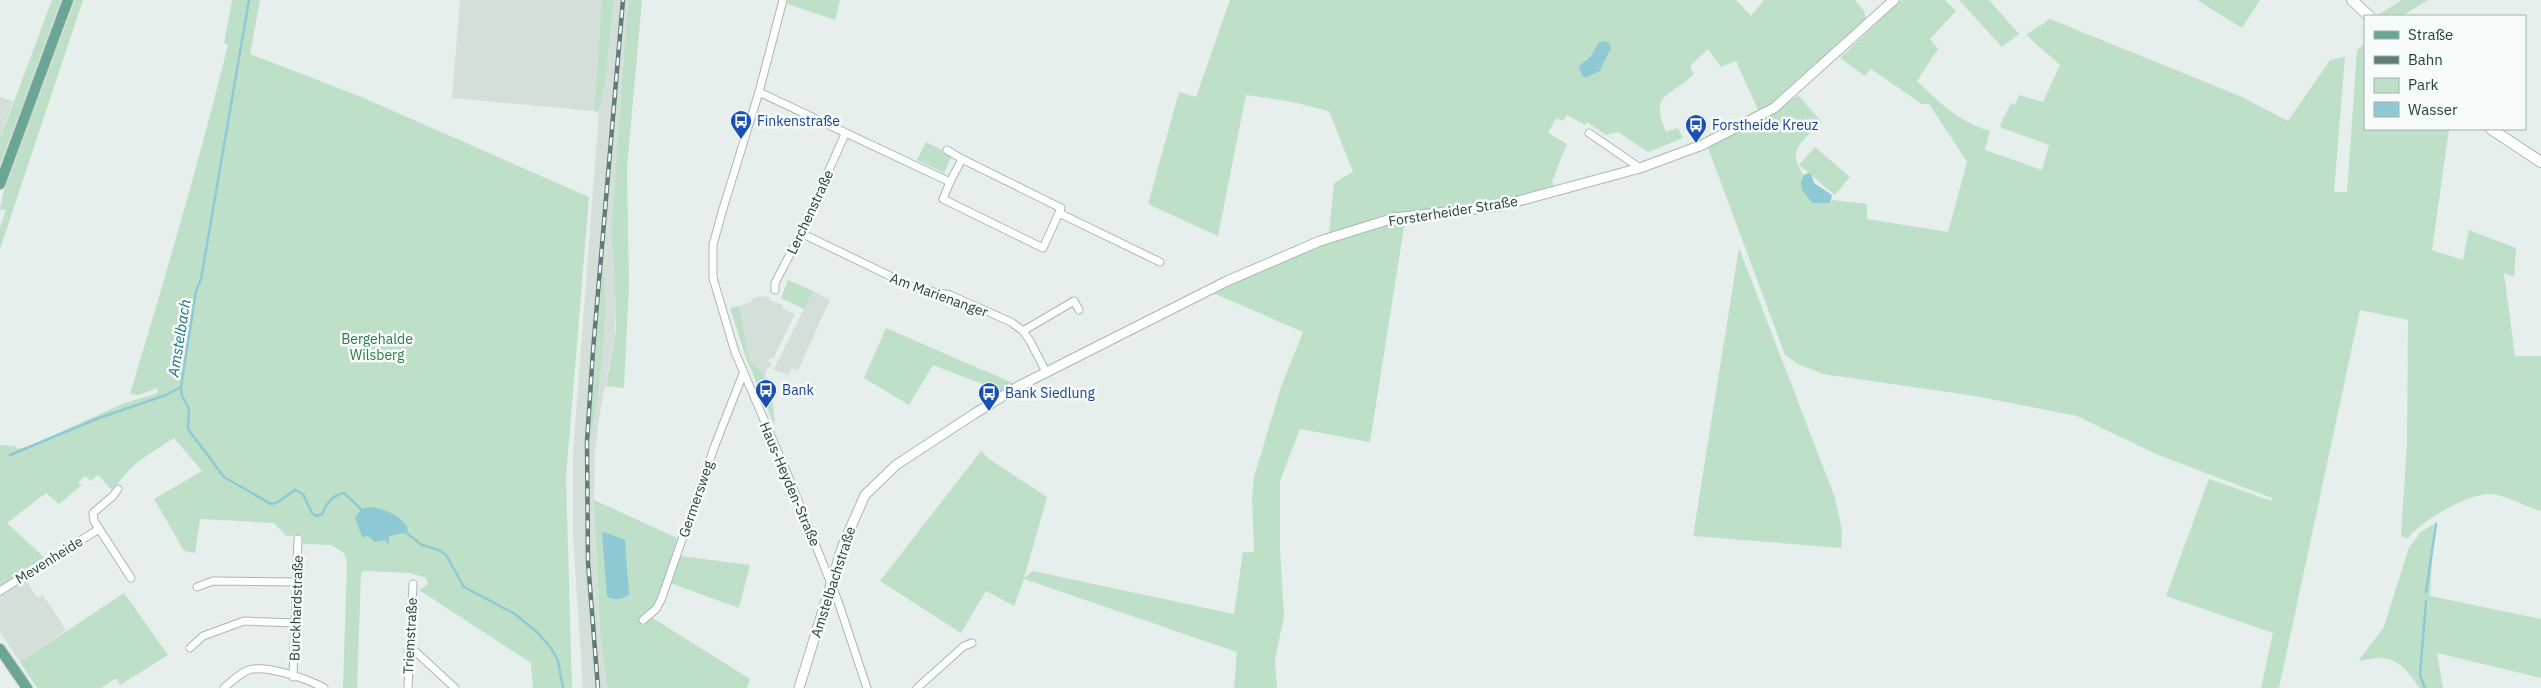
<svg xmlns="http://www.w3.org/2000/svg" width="2541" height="688" viewBox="0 0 2541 688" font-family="'IBM Plex Sans',sans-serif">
	<rect width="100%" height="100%" fill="#e6efeb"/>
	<g fill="#d4dfda">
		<path d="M460,0h142l-8,111 -142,-13z"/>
		<path d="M614,0h14l-17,234 4,53v47l-16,84 -4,34 -1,48 6,129 7,59h-24l-10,-154v-81l26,-341 6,-28z"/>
		<path d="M0,97l13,4 -13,38z"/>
		<path d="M813,291l17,9 -32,70 -6,-2 -3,7 -11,-4 -4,-2z"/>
		<path d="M767,296l3,1 -1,3 14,5 -1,3 13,6 -22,45 -3,-1 -2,4 4,2 -3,4h-2l-2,8 3,3 4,19 -11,-28 -11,-9 -11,-55 12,-4 2,-4z"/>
		<path d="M25,578l12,20 6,-3 23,35 -46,32 -20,-30v-37z"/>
	</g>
	<g fill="#bfe0c8" fill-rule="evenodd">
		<path d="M52,0h9l-61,165v-26z"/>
		<path d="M75,0h8l-83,249v-22l6,-17 -6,-1 3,-15z"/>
		<path d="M232,0h28l-10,54 109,42 230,101 -23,280 6,211h-39l-2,-25 -112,-73 9,-6 -2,-6 -16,-5 -46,-2 -3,2 -4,115h-14l4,-125 -3,-10 -13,-8 -28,-1 -1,-9 -16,1 -12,-13 -74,-4 -5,34 -11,-2 -30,-52 48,-28 -28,-33c-26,17 -45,26 -61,53l-15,-16 -7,6 -6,-5 -7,6 4,3 -23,19 -13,-11 -39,30 39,36 -46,27v-141l15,1 2,3 13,-3 92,-42 36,-11 -1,-5 -18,7 -9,-1c35,-116 69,-232 98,-349l-4,-2z"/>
		<path d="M602,0h12l-9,84 -6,28 -5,-1z"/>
		<path d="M628,0h14l-15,168 2,117 -5,103 -18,-2 10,-55 -1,-44 -4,-53z"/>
		<path d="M788,0h52l-5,20 -48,-16z"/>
		<path d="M1230,0h506l15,16 13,-16h91l9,11 3,10 -88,80 -20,11 -23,-51 -15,6 -13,-18 -18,17 4,8c-24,24 -45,18 -28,58l12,-4 5,10 -35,14 -30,-20 -12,3 -19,-13 -2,3 -18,-10 -4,6 -7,-3 -8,15 19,11 -15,37 3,8 -26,7 -200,38 5,-51 19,-11 -24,-61 -36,-9 -47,-7 -28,141 -70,-32 31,-112 17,5zM1598,43l12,8 -10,20 -14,7 -4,-2 3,-16 6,-4z"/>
		<path d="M1901,0h44l11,11 -26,28 8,10 -21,32c23,22 42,41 73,50l-5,19 57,20 7,-25 -47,-17 -2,-3 11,-22 4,2 4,-10 24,7 17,-37 -34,-30 24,-16 190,77 48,25 42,-61 15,-3 -11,135h13l10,-142 8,-7v86h84l-17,121 31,10 6,-30 47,18 -2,29 -10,-4 11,83h26v155c-14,-4 -38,-17 -52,-17 -22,0 -68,27 -81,44l-7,-2 6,-92 1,-124 -48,-10 -81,378h-18l12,-55 -107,-37 43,-117 63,22v-3l-114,-43 -81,-39 -102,-20 -152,-22 -25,-10 -13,-9 -77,-207 69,-37 21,-16 24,27c-17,18 -38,27 -18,53l-3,7 11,21h18l2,-3 35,4v15l81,13 19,-70 -38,-58h-7l-51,-35 -6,7 -25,-18z"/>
		<path d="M1959,0h30l30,34 -17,13z"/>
		<path d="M2197,0h63l-18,28z"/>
		<path d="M2402,0h26l-26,16h-26z"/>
		<path d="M926,142l26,13 -8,18 -27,-13z"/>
		<path d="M1815,147l35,30 -15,18 -36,-30z"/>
		<path d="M1405,221l-35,221 -70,-13 -20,52v67l4,68 -9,44 2,28h-43l3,-36 -213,-73 -10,27 -28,-15 -25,42 -81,-52 101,-130 8,8 58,38 -23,81 9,-7 201,43 9,-62h11l-2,-56 2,-19 27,-90 22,-55 -90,-39 116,-51z"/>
		<path d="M1739,248l96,250 7,32 -1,18 -148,-12z"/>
		<path d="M603,269c6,61 -3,109 -12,168h-2z"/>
		<path d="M788,280l25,11 -9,18 -23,-11z"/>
		<path d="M739,306l11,55 11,9 11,28 3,28 -29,-68 -16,-50z"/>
		<path d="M886,328l129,56 -25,14 -8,-14 -49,-19 -24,40 -45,-27z"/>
		<path d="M594,500l83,38 -4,17 77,10 -11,43 -75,-27 -8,23 -8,11 102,64 -3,9h-140l-7,-59z"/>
		<path d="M2434,524l-4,72 111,23v59l-104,-25 6,35h-24c-9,-15 -20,-30 -40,-30 -7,0 -13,3 -20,2l25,-33 25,-80 12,-15z"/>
		<path d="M124,593l44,62 -48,30 -4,-7 -15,10h-64l-17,-26z"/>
	</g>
	<g fill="#8ec9d4">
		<path d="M1604,41l5,2 2,5 -11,23 -14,7 -4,-2 -3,-10 12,-10 7,-13z"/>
		<path d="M1808,173l3,1 3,9 18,12 -2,8h-18l-10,-13 -1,-8 3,-7z"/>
		<path d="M372,507c13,2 30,9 36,22l-2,4 -17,3v9l-4,-5 -10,2 -7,-6 -6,1 -7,-20 7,-8z"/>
		<path d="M604,532l21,8 4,55c-5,4 -18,6 -22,1l-5,-62z"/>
	</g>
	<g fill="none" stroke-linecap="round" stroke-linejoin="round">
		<g stroke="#8ec9d4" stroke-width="2.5">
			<path d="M249,0l-48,279 -5,12 -15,96 1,9 7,13 -1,20 36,48 47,27 7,-2 17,-12 8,4 9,19 4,3 6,-2c5,-11 9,-18 22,-21l18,17"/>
			<path d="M10,455l89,-37 67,-23 15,-8"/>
			<path d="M405,532l17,13 17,5 7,5 18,32 51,27 23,19 13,15 7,13 5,27"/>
			<path d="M2426,592l10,-68"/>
			<path d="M2425,688l-5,-13 6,-74"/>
		</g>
		<g stroke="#a8b8b2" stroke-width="9">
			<g id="minor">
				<path d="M783,0l-24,92 -37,120 -9,33v33l22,74 54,126 50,126 28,84"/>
				<path d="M759,92l191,90 12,-23 99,49 -2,5 101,49"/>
				<path d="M1589,133l51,35"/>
				<path d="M947,150l15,9"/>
				<path d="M950,182l-7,17 100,49 16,-35"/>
				<path d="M801,233l116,56 33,6 61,27 12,9 7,10 16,31"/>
				<path d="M775,290v-7l26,-50 44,-99"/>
				<path d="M1023,331l51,-30 5,9"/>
				<path d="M118,489l-5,7 -20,17 1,8 37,57"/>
				<path d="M197,587l16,-6 83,1"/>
				<path d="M0,591l99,-62"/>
				<path d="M643,620l13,-11 5,-9 54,-155 28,-71"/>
				<path d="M190,648l13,-12 41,-15 51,2"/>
				<path d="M408,651l8,1 39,36"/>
				<path d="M293,677l5,-138"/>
				<path d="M224,688c7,-6 14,-13 22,-17 17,-8 62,8 78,17"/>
				<path d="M408,688l5,-104"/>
				<path d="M917,688l47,-42 8,-3"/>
			</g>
		</g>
		<g stroke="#a8b8b2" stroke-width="11">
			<path id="tertiary" d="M799,688l44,-143 22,-50 31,-30 78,-51 45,-28 208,-105 93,-40 74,-23 106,-12 140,-38 62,-23 72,-37 120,-108"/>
		</g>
		<g stroke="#a4bbb3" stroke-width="12">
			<g id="secondary">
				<path d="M2352,0l17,16"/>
				<path d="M2491,129l50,33"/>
			</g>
		</g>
		<g stroke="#c2cac8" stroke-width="12">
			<g id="primary">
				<path d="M0,184l68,-184"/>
				<path d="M0,649l27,39"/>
			</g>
		</g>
		<use href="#minor" stroke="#fff" stroke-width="7"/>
		<use href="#tertiary" stroke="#fff" stroke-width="9"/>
		<use href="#secondary" stroke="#fff" stroke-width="10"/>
		<use href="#primary" stroke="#6aa596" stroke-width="10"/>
		<g stroke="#5f7d75" stroke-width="4.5">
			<path id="rail" d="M598,688l-10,-126 -1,-121 6,-90 30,-351"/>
		</g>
		<use href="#rail" stroke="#f7fbf9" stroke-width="2.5" stroke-dasharray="8" stroke-linecap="butt"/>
	</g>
	<defs>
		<g id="bus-pin" transform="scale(1.125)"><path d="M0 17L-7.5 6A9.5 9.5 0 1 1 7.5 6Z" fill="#1a4fb4" stroke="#f7fbf9"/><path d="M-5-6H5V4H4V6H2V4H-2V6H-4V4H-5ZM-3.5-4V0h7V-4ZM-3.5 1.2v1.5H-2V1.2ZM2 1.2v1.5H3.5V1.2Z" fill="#fff"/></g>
	</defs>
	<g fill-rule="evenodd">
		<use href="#bus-pin" x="741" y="121"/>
		<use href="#bus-pin" x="1696" y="125"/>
		<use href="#bus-pin" x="766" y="390"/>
		<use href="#bus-pin" x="989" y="393"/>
	</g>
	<g text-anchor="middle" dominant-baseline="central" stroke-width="5" stroke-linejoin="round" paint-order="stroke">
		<g font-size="14" fill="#164399" stroke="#f7fbf9" text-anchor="start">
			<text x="757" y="121">Finkenstraße</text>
			<text x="1712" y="125">Forstheide Kreuz</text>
			<text x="782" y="390">Bank</text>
			<text x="1005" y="393">Bank Siedlung</text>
		</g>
		<g font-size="14" fill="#24423a" stroke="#f7fbf9">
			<text transform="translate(1453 211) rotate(-9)">Forsterheider Straße</text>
			<text transform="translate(810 212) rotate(-65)">Lerchenstraße</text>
			<text transform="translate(939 295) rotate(20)">Am Marienanger</text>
			<text transform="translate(790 484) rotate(67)">Haus-Heyden-Straße</text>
			<text transform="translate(696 499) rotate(-71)">Germersweg</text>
			<text transform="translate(49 560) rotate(-32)">Mevenheide</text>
			<text transform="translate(833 582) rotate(-72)">Amstelbachstraße</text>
			<text transform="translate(296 608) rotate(-88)">Burckhardstraße</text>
			<text transform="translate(410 636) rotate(-87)">Triemstraße</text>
		</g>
		<g font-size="14" fill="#2d7a4b" stroke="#f7fbf9">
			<text x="377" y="339">Bergehalde<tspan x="377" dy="16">Wilsberg</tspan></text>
		</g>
		<g font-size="15" font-style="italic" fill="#1c6f80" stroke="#f7fbf9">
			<text transform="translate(179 338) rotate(-81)">Amstelbach</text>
		</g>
	</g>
	<rect x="2364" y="15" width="162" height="115" fill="#f7fbf9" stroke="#a3b1ad"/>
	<rect x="2374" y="31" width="25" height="8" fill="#6aa596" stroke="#a3b1ad"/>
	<text x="2408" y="40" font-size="15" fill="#24423a">Straße</text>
	<rect x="2374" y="56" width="25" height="8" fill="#5f7d75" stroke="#a3b1ad"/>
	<text x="2408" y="65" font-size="15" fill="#24423a">Bahn</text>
	<rect x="2374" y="78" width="25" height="15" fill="#bfe0c8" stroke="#a3b1ad"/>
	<text x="2408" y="90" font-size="15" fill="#24423a">Park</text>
	<rect x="2374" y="102" width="25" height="15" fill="#8ec9d4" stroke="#a3b1ad"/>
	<text x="2408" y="115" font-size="15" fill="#24423a">Wasser</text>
</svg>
